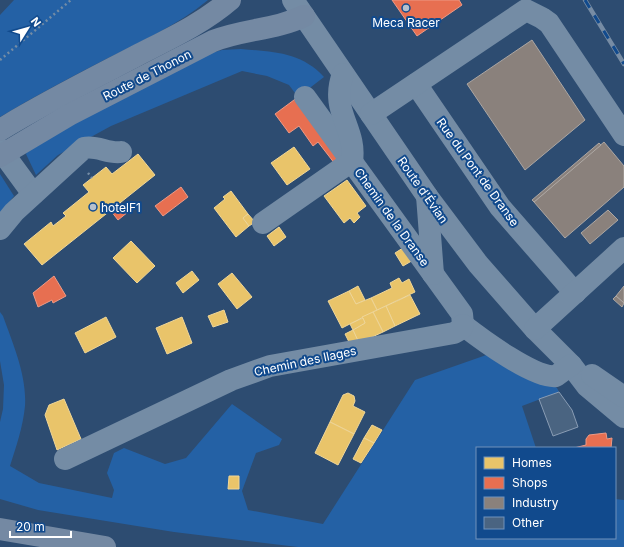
<svg xmlns="http://www.w3.org/2000/svg" width="624" height="547" viewBox="0 0 624 547" font-family="Inter,sans-serif">
	<rect width="100%" height="100%" fill="#2d4c71"/>
	<g fill="#2461a5">
		<path d="M14,0h194c-30,25 -66,41 -100,58 -37,19 -73,38 -108,59v-102z"/>
		<path d="M241,49c33,3 60,3 83,28l-26,20 -9,-12 -22,-9 -25,-5 -131,55 -53,29 -22,20 -10,-21 3,-7 175,-92 18,-5z"/>
		<path d="M0,174l14,22 -14,18z"/>
		<path d="M0,312l3,4c10,28 24,60 22,90 -2,21 -9,41 -15,60l29,17 73,15 2,-8 -7,-17 7,-20 10,-5 41,16 21,-6 46,-54 50,35 -3,6 -23,8 -14,38 6,19 75,14 92,-144 77,-27 65,35 2,4 -37,14 14,42h-59v90h138v-39l9,1v47h-326l-124,-15 -136,-22 -38,-11v-77l3,-13 1,-24 -4,-24z"/>
	</g>
	<g fill="#e9c46a" stroke="#f0d697">
		<path d="M294,147l16,22 -23,16 -16,-22z"/>
		<path d="M138,154l17,21 -113,90 -18,-21 27,-22 2,4 13,-10 -3,-3 26,-21 -6,-7 23,-18 6,7z"/>
		<path d="M347,180l19,26 -9,7 3,4 -6,6 -4,-5 -6,5 -20,-27z"/>
		<path d="M231,191l17,23 -5,4 6,8 -13,11 -22,-29 11,-9 -2,-2z"/>
		<path d="M248,214l7,8 -6,4 -6,-8z"/>
		<path d="M279,227l7,10 -12,9 -7,-10z"/>
		<path d="M131,241l24,25 -18,17 -24,-25z"/>
		<path d="M406,246l9,13 -12,7 -8,-13z"/>
		<path d="M192,271l7,9 -16,13 -7,-10z"/>
		<path d="M232,273l20,24 -15,12 -19,-25z"/>
		<path d="M399,278l3,5 7,-4 6,13 -38,18 -6,-12 21,-10 -2,-5z"/>
		<path d="M358,286l7,14 -9,4 -7,-13z"/>
		<path d="M349,291l7,13 15,-6 6,12 -35,18 -14,-27z"/>
		<path d="M410,295l10,19 -25,12 -9,-20z"/>
		<path d="M386,306l9,20 -12,6 -10,-20z"/>
		<path d="M224,310l4,12 -15,5 -5,-11z"/>
		<path d="M373,312l10,20 -24,11 -6,-13 12,-7 -3,-6z"/>
		<path d="M106,317l10,20 -31,16 -10,-20z"/>
		<path d="M182,317l10,26 -25,11 -11,-26z"/>
		<path d="M363,318l2,5 -12,7 -3,-6z"/>
		<path d="M353,330l6,13 -9,1 -5,-10z"/>
		<path d="M348,393l6,3 1,5 -2,5 12,6 -11,22 -24,-12 13,-27z"/>
		<path d="M64,399l17,40 -24,11 -12,-35 4,-10z"/>
		<path d="M330,422l24,12 -16,31 -23,-12z"/>
		<path d="M372,425l10,5 -8,13 -10,-5z"/>
		<path d="M364,438l10,5 -13,20 -8,-4z"/>
		<path d="M229,476h10v13h-11z"/>
	</g>
	<g fill="#e76f51" stroke="#ee9a85">
		<path d="M392,0h67l3,5 -45,31z"/>
		<path d="M298,97l44,62 -7,5 -17,-22 -5,4 -14,-20 -10,7 -14,-19z"/>
		<path d="M181,187l7,10 -25,19 -8,-10z"/>
		<path d="M120,203l8,9 -10,8 -7,-9z"/>
		<path d="M54,276l12,20 -13,7 -1,-3 -14,7 -5,-14z"/>
		<path d="M606,433l1,6 5,-1 -1,10h-37l12,-3v-6l3,-4z"/>
	</g>
	<g fill="#8a817c" stroke="#ada7a3">
		<path d="M532,40l53,80 -60,50 -58,-86z"/>
		<path d="M604,142l20,24v21l-59,51 -31,-36z"/>
		<path d="M599,143l2,2 -67,57 -2,-2z"/>
		<path d="M608,210l10,10 -28,24 -9,-11z"/>
		<path d="M624,286v17l-8,-7z"/>
		<path d="M616,296l8,7 -2,4 -9,-8z"/>
	</g>
	<path fill="#4a6481" stroke="#899cb4" d="M559,392l13,18 6,17 -25,9 -14,-37z"/>
	<g fill="none" stroke-linecap="round" stroke-linejoin="round">
		<g stroke="#748ca5" stroke-width="2.5" stroke-dasharray="2 3" stroke-linecap="butt">
			<path d="M0,60l71,-60"/>
			<path d="M88,173l4,5"/>
		</g>
		<g stroke="#748ca5" stroke-width="22">
			<path d="M293,0l134,196 51,68 57,65 36,36 16,21 37,31"/>
			<path d="M416,84l84,123 75,86"/>
			<path d="M305,97l157,217 1,11"/>
			<path d="M371,114l155,-104 16,8 7,5 75,112"/>
			<path d="M0,149l33,45"/>
			<path d="M427,196l6,78"/>
			<path d="M263,223l89,-62c5,-33 -23,-50 -9,-87"/>
			<path d="M0,229l14,-17 70,-64c13,-3 24,6 37,4"/>
			<path d="M463,325c18,14 72,54 93,51l15,-11"/>
			<path d="M535,329l89,-81"/>
			<path d="M592,375l32,22"/>
			<path d="M65,459l166,-79 39,-14 184,-33 7,-4 2,-4"/>
		</g>
		<g stroke="#7489a3" stroke-width="22">
			<path d="M0,130c44,-27 90,-50 136,-74 33,-17 66,-32 94,-56"/>
			<path d="M0,156l69,-41 144,-74c30,-12 62,-11 91,-25"/>
			<path d="M0,529l105,18"/>
		</g>
		<g stroke="#778ca4" stroke-width="4.5">
			<path id="rail" d="M585,0l39,64"/>
		</g>
		<use href="#rail" stroke="#114a8d" stroke-width="3" stroke-dasharray="9" stroke-linecap="butt"/>
	</g>
	<g fill="#b6c0cd" stroke="#114a8d" stroke-width="1.5">
		<circle cx="406" cy="8" r="4"/>
		<circle cx="93" cy="207" r="4"/>
	</g>
	<g text-anchor="middle" dominant-baseline="central" stroke-width="4" stroke-linejoin="round" paint-order="stroke">
		<g font-size="12" fill="#fff" stroke="#114a8d">
			<text x="406" y="22">Meca Racer</text>
			<text x="101" y="207" text-anchor="start">hotelF1</text>
		</g>
		<g font-size="12" fill="#fff" stroke="#114a8d">
			<text transform="translate(147 75) rotate(-27)">Route de Thonon</text>
			<text transform="translate(478 172) rotate(54)">Rue du Pont de Dranse</text>
			<text transform="translate(423 190) rotate(55)">Route d'Évian</text>
			<text transform="translate(392 217) rotate(54)">Chemin de la Dranse</text>
			<text transform="translate(305 361) rotate(-12)">Chemin des Ilages</text>
		</g>
	</g>
	<rect x="476" y="447" width="140" height="92" fill="#114a8d" stroke="#7092bb"/>
	<rect x="484" y="457" width="20" height="12" fill="#e9c46a" stroke="#7092bb"/>
	<text x="512" y="467" font-size="12" fill="#ffffff">Homes</text>
	<rect x="484" y="477" width="20" height="12" fill="#e76f51" stroke="#7092bb"/>
	<text x="512" y="487" font-size="12" fill="#ffffff">Shops</text>
	<rect x="484" y="497" width="20" height="12" fill="#8a817c" stroke="#7092bb"/>
	<text x="512" y="507" font-size="12" fill="#ffffff">Industry</text>
	<rect x="484" y="517" width="20" height="12" fill="#4a6481" stroke="#7092bb"/>
	<text x="512" y="527" font-size="12" fill="#ffffff">Other</text>
	<g transform="translate(28 28) rotate(53)" stroke="#114a8d" stroke-width="3" paint-order="stroke">
	<path d="M0-3L7 15L0 10L-7 15Z" fill="#ffffff"/>
	<text y="-6" font-size="11" font-weight="bold" text-anchor="middle" fill="#ffffff">N</text>
	</g>
	<path d="M10 531v6h61v-6" fill="none" stroke="#ffffff" stroke-width="2"/>
	<text x="16" y="531" font-size="12" fill="#ffffff" stroke="#114a8d" stroke-width="3" paint-order="stroke">20 m</text>
</svg>
